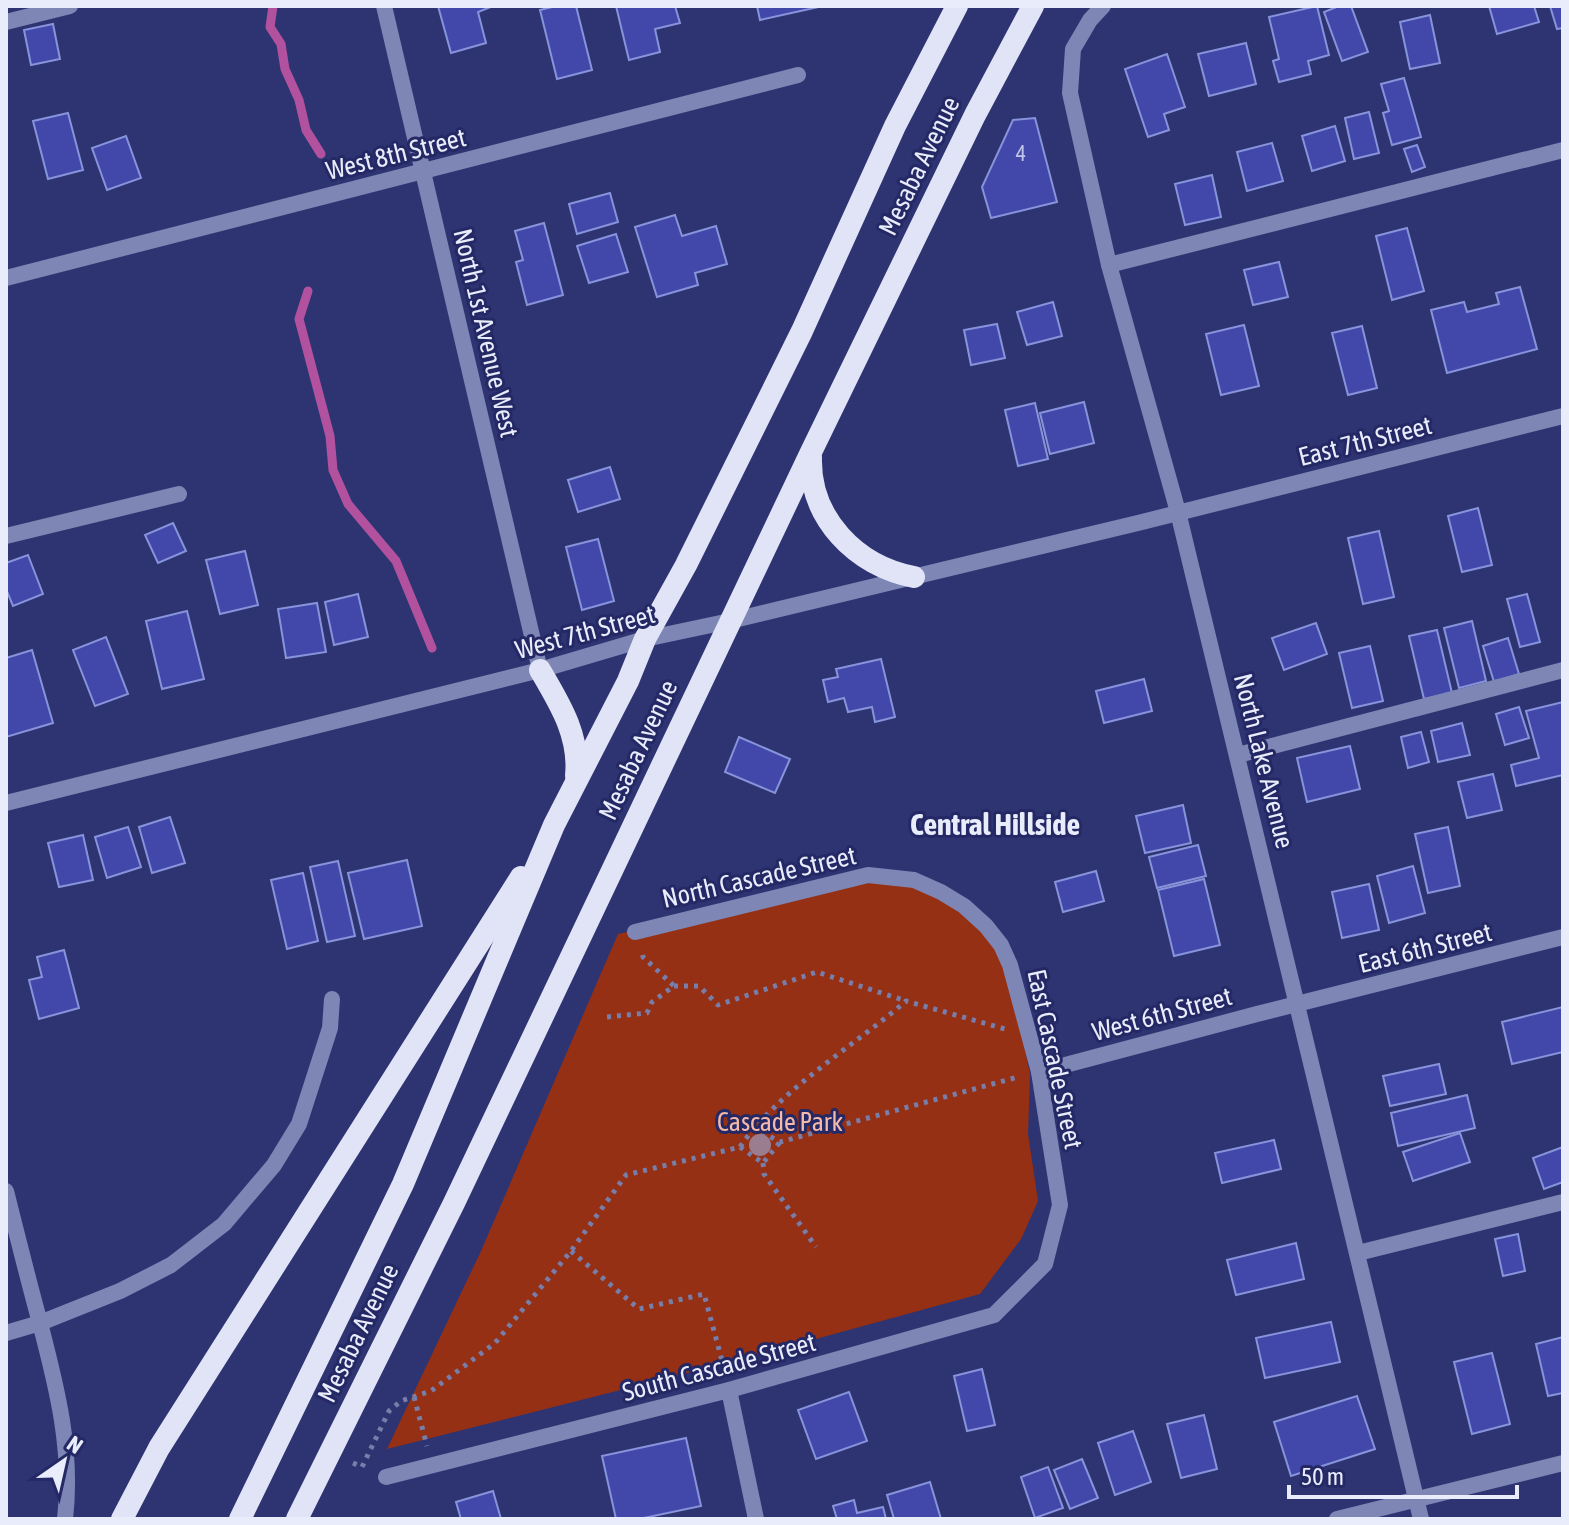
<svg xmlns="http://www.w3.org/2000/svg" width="1569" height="1525" viewBox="0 0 1569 1525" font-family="'Asap Condensed',sans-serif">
	<rect width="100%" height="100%" fill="#2e3472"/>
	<path fill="#953014" d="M890,879l48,17 44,32 15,23 15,38 18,85 -2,60 10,67 -17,38 -41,55 -241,66 -352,89 94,-198 137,-317 243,-53z"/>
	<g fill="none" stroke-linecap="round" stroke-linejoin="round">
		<g stroke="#b2529f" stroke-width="9">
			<path d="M273,6l-3,21 11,17 4,25 14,31 7,30 15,24"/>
			<path d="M308,291l-9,28 31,117 3,34 15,34 48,57 36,87"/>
		</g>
	</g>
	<g fill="#4248aa" stroke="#8793da" stroke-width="2">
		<path d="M438,6h55l-15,6 8,31 -35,10z"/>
		<path d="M556,6h20l16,64 -35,9 -17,-69z"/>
		<path d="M616,6h59l5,17 -25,6 5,23 -31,8z"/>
		<path d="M757,6h66l-63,14z"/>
		<path d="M1317,6l12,49 -21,6 3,13 -32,8 -6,-21 6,-2 -10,-42z"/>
		<path d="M1339,6h12l17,46 -26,9 -18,-49z"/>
		<path d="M1489,6h45l5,16 -42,12z"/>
		<path d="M1550,6h13v22l-6,1z"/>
		<path d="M1430,15l10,48 -30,6 -10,-47z"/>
		<path d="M53,24l7,35 -29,6 -7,-35z"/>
		<path d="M1246,43l10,41 -47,12 -11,-42z"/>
		<path d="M1167,54l18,53 -21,7 5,16 -21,7 -23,-68z"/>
		<path d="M1404,78l17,59 -29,8 -9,-32 6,-2 -8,-27z"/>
		<path d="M1369,112l10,41 -25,6 -9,-41z"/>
		<path d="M68,113l15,57 -35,9 -15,-58z"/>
		<path d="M1035,118l22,84 -66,16 -9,-31 31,-67z"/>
		<path d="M1335,126l10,35 -33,10 -10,-35z"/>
		<path d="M126,136l15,42 -34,12 -15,-42z"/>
		<path d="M1272,143l11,38 -36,10 -10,-39z"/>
		<path d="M1417,145l8,22 -13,5 -8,-23z"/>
		<path d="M1212,175l9,42 -36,8 -10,-41z"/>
		<path d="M610,193l8,29 -41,12 -8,-30z"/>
		<path d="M675,215l7,21 34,-10 11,38 -32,9 3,12 -41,12 -22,-70z"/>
		<path d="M544,223l19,72 -36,10 -11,-43 7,-2 -8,-29z"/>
		<path d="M1407,228l17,63 -32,9 -16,-64z"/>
		<path d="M616,234l12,38 -39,11 -12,-37z"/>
		<path d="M1279,262l9,35 -35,8 -9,-35z"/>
		<path d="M1520,287l17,62 -90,24 -16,-63 33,-8 3,10 32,-8 -3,-11z"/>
		<path d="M1053,302l9,34 -35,9 -10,-33z"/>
		<path d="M997,324l8,34 -34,7 -7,-35z"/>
		<path d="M1244,325l15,61 -38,9 -15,-61z"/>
		<path d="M1362,326l15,62 -29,7 -16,-62z"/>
		<path d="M1084,402l10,41 -44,11 -10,-41z"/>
		<path d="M1035,403l13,56 -30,7 -13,-56z"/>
		<path d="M610,467l10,32 -42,13 -10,-32z"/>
		<path d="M1478,508l14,57 -30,7 -14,-56z"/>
		<path d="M173,523l13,28 -28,12 -13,-28z"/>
		<path d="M1379,531l15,66 -31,7 -15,-66z"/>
		<path d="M598,539l16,62 -32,9 -16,-63z"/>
		<path d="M245,551l13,54 -38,9 -14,-54z"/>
		<path d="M28,555l15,39 -30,12 -7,-17v-26z"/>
		<path d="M358,594l10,43 -34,8 -9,-43z"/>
		<path d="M1527,594l13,48 -20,5 -13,-48z"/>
		<path d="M317,603l9,49 -40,6 -8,-49z"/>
		<path d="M187,611l17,68 -42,10 -16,-68z"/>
		<path d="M1472,621l14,60 -27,7 -15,-60z"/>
		<path d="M1316,623l11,31 -43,16 -12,-32z"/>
		<path d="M1437,630l15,63 -28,6 -15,-63z"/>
		<path d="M106,637l22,57 -33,12 -22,-56z"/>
		<path d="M1508,638l11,36 -25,8 -11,-36z"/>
		<path d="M1370,646l13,55 -31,7 -13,-55z"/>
		<path d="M32,650l21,73 -47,14v-79z"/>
		<path d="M881,659l14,58 -20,5 -3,-15 -24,5 -4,-14 -16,4 -5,-22 15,-3 -2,-8z"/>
		<path d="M1144,679l8,32 -48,12 -8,-32z"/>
		<path d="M1563,702v73l-47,11 -5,-21 28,-7 -13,-47z"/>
		<path d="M1519,707l10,31 -24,7 -9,-31z"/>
		<path d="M1462,723l8,32 -32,7 -7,-31z"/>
		<path d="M1421,732l8,30 -21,6 -7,-31z"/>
		<path d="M739,737l51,22 -15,34 -50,-21z"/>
		<path d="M1350,746l10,43 -53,13 -10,-44z"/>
		<path d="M1493,774l9,36 -35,8 -9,-36z"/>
		<path d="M1183,805l8,38 -46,10 -9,-37z"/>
		<path d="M170,817l15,46 -33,10 -13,-46z"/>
		<path d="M128,827l13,40 -34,11 -12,-41z"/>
		<path d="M1448,827l12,59 -32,7 -13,-59z"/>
		<path d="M83,835l10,45 -34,7 -11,-44z"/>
		<path d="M1198,845l8,31 -49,12 -8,-31z"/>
		<path d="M407,860l15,66 -58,13 -16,-66z"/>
		<path d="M338,861l17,75 -28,6 -17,-75z"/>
		<path d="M1413,866l12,47 -36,10 -12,-47z"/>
		<path d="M1096,871l8,30 -41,11 -8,-30z"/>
		<path d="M303,873l15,68 -31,8 -16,-69z"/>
		<path d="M1204,879l16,66 -46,11 -16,-66z"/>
		<path d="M1369,884l10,46 -37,8 -10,-46z"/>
		<path d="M64,950l15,58 -40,11 -10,-39 13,-3 -5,-20z"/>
		<path d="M1563,1007v45l-51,12 -10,-42z"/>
		<path d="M1439,1064l7,30 -56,12 -7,-30z"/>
		<path d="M1467,1095l8,33 -77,18 -7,-33z"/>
		<path d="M1460,1133l10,29 -57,19 -10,-29z"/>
		<path d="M1274,1140l7,29 -59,14 -7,-30z"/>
		<path d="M1563,1147v35l-19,7 -11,-31z"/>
		<path d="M1518,1234l7,37 -22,5 -8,-37z"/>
		<path d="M1296,1243l8,36 -68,16 -9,-35z"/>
		<path d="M1331,1322l9,40 -75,16 -9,-40z"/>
		<path d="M1563,1337v56l-15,3 -12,-52z"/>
		<path d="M1492,1353l18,71 -38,10 -18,-72z"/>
		<path d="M982,1369l13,56 -28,6 -13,-55z"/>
		<path d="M849,1392l18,49 -51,18 -18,-49z"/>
		<path d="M1357,1396l18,53 -84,27 -17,-54z"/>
		<path d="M1204,1415l13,54 -36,9 -14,-54z"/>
		<path d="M1133,1431l18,51 -36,13 -17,-52z"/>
		<path d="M686,1438l15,68 -62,13h-23l-14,-63z"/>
		<path d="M1082,1459l16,39 -28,11 -16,-39z"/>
		<path d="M1048,1467l15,41 -28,10 -14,-41z"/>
		<path d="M930,1482l11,37h-47l-7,-24z"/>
		<path d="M493,1491l8,28h-40l-5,-17z"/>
		<path d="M854,1500l3,13 26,-6 3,12h-49l-4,-13z"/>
	</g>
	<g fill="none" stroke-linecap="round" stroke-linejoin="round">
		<g stroke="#787da9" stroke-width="5" stroke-dasharray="4 6" stroke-linecap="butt">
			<path d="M674,986h25l19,19 99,-33 89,29"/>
			<path d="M607,1017l40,-4 5,-11 22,-16 -31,-29 -1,-5"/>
			<path d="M753,1127l27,15 238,-65"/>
			<path d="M740,1147l23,16 17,-21"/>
			<path d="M763,1163l1,11 52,73"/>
			<path d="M571,1251l68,58 65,-15 20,74"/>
			<path d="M414,1397l13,49"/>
			<path d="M353,1463l9,4 27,-56 12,-10 30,-10 64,-48 76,-92 55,-76 114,-28c38,-56 114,-101 166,-146l99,28"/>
		</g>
		<g stroke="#7d86b4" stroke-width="16">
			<path d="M6,22l64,-16"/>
			<path d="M1109,265l454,-115"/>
			<path d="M6,536l173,-42"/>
			<path d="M1238,755l325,-85"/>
			<path d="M1358,1253l205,-51"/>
		</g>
		<g stroke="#7d86b4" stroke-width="16">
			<path d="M384,6l156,664"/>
			<path d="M1103,6l-13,14 -17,29 -3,44 39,172 69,247"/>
			<path d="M6,278l792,-203"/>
			<path d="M1039,1072l218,-58 306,-77"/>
			<path d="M6,1191c11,44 22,88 34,132 17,65 33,128 25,196"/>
			<path d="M6,1333l34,-10 80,-32 51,-26 53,-41 50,-59 25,-41 31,-96 2,-29"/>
			<path d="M729,1390l27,129"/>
			<path d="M386,1477l343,-87 265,-75 51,-51 15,-59 -21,-133 -29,-107 -9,-20 -15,-19 -22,-20 -23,-14 -27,-12 -46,-5 -233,57"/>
			<path d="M1337,1519l226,-56"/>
		</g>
		<g stroke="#7d86b4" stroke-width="16">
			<path d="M1178,512l243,1007"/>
			<path d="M6,803l534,-133 105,-31 85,-18 412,-99 421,-106"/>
		</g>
		<g stroke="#e0e4f6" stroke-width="22">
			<path d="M811,457c-2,61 45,109 103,120"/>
			<path d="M540,670c20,34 40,66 36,106"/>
			<path d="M122,1519l37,-71 362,-571"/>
			<path d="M240,1519l163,-335 151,-359 74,-144 17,-42 41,-74 116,-234 93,-205 62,-120"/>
			<path d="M297,1519l157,-316 357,-751 164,-337 58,-109"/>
		</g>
	</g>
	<circle fill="#9b7d90" cx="760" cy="1145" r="11"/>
	<g text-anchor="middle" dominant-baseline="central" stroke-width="6" stroke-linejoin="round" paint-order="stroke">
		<g font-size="22" fill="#bec3e7">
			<text x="1021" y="153">4</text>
		</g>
		<g font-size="26" fill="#e8ecfb" stroke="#242966">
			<text transform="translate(396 154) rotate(-14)">West 8th Street</text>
			<text transform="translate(919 166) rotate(-64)">Mesaba Avenue</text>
			<text transform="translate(486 333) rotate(77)">North 1st Avenue West</text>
			<text transform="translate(1365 441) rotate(-14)">East 7th Street</text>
			<text transform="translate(585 632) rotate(-15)">West 7th Street</text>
			<text transform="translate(638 750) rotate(-65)">Mesaba Avenue</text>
			<text transform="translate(1264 761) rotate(76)">North Lake Avenue</text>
			<text transform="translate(759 877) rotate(-13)">North Cascade Street</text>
			<text transform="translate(1425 948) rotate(-14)">East 6th Street</text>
			<text transform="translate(1162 1014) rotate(-15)">West 6th Street</text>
			<text transform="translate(1055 1059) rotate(78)">East Cascade Street</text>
			<text transform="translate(358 1333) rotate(-64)">Mesaba Avenue</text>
			<text transform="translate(719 1367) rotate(-15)">South Cascade Street</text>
		</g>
		<g font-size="26" fill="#f5b9a9" stroke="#242966">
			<text x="780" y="1122">Cascade Park</text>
		</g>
		<g font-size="30" font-weight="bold" fill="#e8ecfb" stroke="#242966">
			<text x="995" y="824">Central Hillside</text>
		</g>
	</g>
	<rect width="1569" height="1525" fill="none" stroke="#e8ecfb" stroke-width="16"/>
	<g transform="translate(64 1461) rotate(34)" stroke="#242966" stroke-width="6" paint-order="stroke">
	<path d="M0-6L14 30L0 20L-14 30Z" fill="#e8ecfb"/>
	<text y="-12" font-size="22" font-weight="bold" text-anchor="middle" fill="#e8ecfb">N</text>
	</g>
	<path d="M1289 1485v12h228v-12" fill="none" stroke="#e8ecfb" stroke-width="4"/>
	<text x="1301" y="1485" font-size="24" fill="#e8ecfb" stroke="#242966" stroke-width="6" paint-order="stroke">50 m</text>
</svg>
